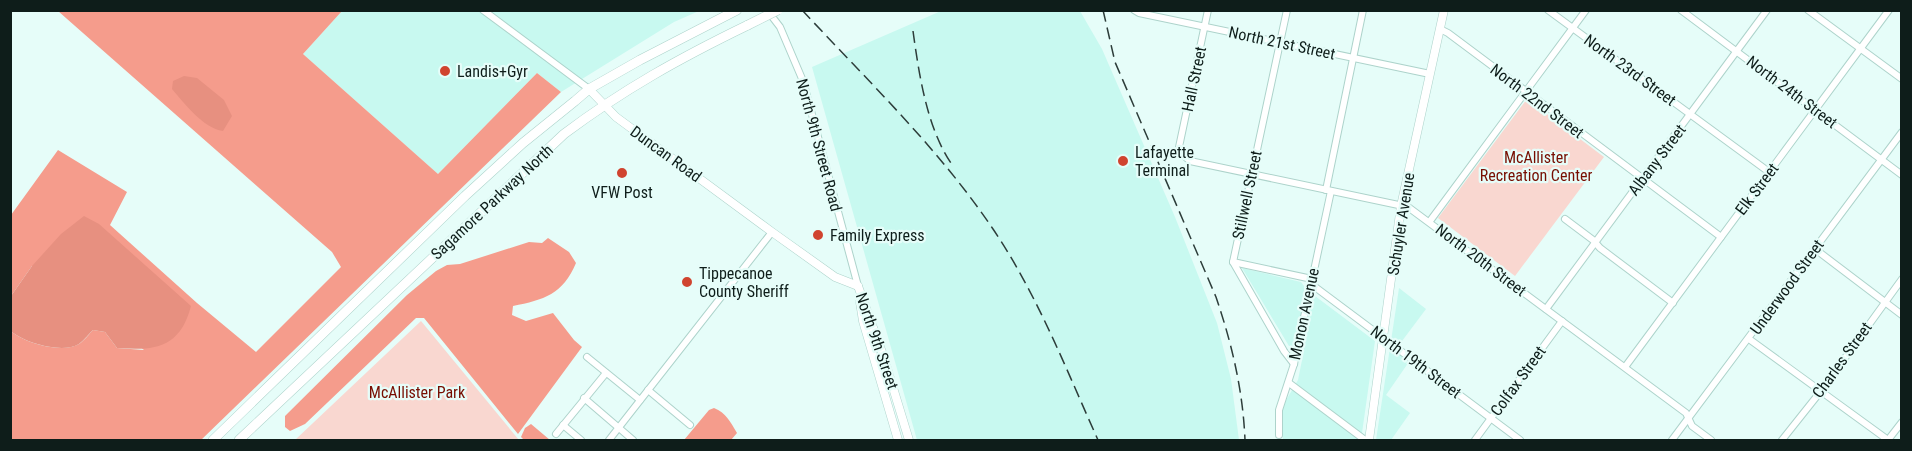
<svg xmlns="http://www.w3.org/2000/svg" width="1912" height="451" viewBox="0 0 1912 451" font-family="'Roboto Condensed',sans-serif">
	<rect width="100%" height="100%" fill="#e6fdf9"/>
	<g fill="#c8f9f0">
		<path d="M342,11h357l-25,11 -113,70 -24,-19 -99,101 -135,-120z"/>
		<path d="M941,11h139l22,38 73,168 42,106 14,56 8,61h-322l-105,-373z"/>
		<path d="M1242,268l59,14 3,4v8l11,2 60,45 -14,99h-78l-1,-33 16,-27 6,-30 -15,-4z"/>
		<path d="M1399,288l27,21 -27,36 14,11 -27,39 24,18 -19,27h-15z"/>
	</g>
	<g fill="#f9d7d0">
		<path d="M1527,99l77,58 -89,119 -77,-58z"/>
		<path d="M421,321l98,119h-224z"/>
	</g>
	<g fill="#f59c8c">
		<path d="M58,11h284l-39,43 135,120 99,-101 24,19 -360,348h-190v-109c13,12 51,23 68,13 5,-3 10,-10 14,-14l12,2 12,16 27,2 -112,-84 -21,30v-81l47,-65 69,42 -17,33 87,78 59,49 85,-85 -9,-15z"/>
		<path d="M548,238l21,14 7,11c-13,31 -32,37 -63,43l-1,9 14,6 27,-8 21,27 8,7 -64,87 -94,-116h-8l-111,106 -15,7 -5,-4v-11l122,-121 29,-24 11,-6 13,-1 69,-22 13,1z"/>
		<path d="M714,408c12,5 16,13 23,25l-6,7h-47l25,-30z"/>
		<path d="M531,424l19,16h-26l-3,-3 4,-9z"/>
	</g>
	<g fill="#e79080">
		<path d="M184,76l13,2 27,22 8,16 -9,15c-20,-3 -38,-27 -51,-42l1,-8z"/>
		<path d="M84,216l15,8 92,82c-11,42 -36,45 -74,42l-12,-16 -12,-2c-4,4 -9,10 -14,14 -16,10 -55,-1 -68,-13v-35l21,-30 29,-32z"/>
	</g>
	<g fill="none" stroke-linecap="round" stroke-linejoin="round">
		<g stroke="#add3cb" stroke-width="8">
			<g id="minor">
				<path d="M483,10l106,79"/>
				<path d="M767,10l13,17 23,54 55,205"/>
				<path d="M1134,10l5,3 291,61"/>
				<path d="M1208,10l-29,137 4,8 7,6 218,46 278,206 6,13 19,14"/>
				<path d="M1287,10l-54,252 51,89 10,13"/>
				<path d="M1548,10l221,162"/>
				<path d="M1681,10l221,165"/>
				<path d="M1808,10l94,69"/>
				<path d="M1440,29l8,4 273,204"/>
				<path d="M1326,190l37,-180"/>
				<path d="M1565,219l28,21 7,8 73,55"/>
				<path d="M1430,221l156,-211"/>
				<path d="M1815,249l87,66"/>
				<path d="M1233,262l79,17"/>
				<path d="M1311,284l209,156"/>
				<path d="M1546,309l221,-299"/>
				<path d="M1749,339l139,101"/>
				<path d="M587,357l53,43"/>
				<path d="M1625,367l264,-357"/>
				<path d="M1289,383l76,57"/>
				<path d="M648,390l42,35"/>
				<path d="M584,398l49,42"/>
				<path d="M563,425l18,15"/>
				<path d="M556,434l50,-61"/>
				<path d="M1279,435v-25l15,-46 37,-173"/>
				<path d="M609,440l163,-208"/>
				<path d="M1475,440l87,-119"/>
				<path d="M1672,440l230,-308"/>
				<path d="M1782,440l39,-49 81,-112"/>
				<path d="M1888,440l14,-18"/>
			</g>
		</g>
		<g stroke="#add3cb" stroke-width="9">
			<g id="major">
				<path d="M589,89l27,28 156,115 63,45 23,9"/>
				<path d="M858,286l25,69 26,85"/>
				<path d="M860,302l3,19 35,119"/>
				<path d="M1369,440l32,-234 43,-196"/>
			</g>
		</g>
		<g stroke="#add3cb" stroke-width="10">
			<g id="highway">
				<path d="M213,440l252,-244 58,-53 52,-42 14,-12 51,-29 97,-50"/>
				<path d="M239,440l325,-306c60,-45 116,-76 184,-109"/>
			</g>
		</g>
		<use href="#minor" stroke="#fff" stroke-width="6"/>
		<use href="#major" stroke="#fff" stroke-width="8"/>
		<use href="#highway" stroke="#fff" stroke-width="9"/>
		<g stroke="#2d3d3a" stroke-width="1.5" stroke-dasharray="12 6" stroke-linecap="butt">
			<path d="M802,10c66,71 137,139 191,219 44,65 73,140 105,211"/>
			<path d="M1103,10l12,52 101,235c16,47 27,94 29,143"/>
			<path d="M913,31c6,43 14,99 40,135"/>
		</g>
		<g stroke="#add3cb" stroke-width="10" stroke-linecap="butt">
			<path id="highway-bridge" d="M748,25l30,-15"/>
		</g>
		<use href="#highway-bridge" stroke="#fff" stroke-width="9"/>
	</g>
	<g fill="#d0442f" stroke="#e6fdf9" stroke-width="2">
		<circle cx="445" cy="71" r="6"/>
		<circle cx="1123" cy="161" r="6"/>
		<circle cx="622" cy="173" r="6"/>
		<circle cx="818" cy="235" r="6"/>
		<circle cx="687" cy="282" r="6"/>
	</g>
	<g text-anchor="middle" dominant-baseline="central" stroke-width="4.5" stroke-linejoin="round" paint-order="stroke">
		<g font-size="16" fill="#0e1d1a" stroke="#e6fdf9">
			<text transform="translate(1282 43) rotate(12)">North 21st Street</text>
			<text transform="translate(1630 70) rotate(36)">North 23rd Street</text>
			<text transform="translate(1194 79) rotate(-78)">Hall Street</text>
			<text transform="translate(1792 92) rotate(37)">North 24th Street</text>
			<text transform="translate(1537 101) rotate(37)">North 22nd Street</text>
			<text transform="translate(819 145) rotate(75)">North 9th Street Road</text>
			<text transform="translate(666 154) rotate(36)">Duncan Road</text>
			<text transform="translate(1657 160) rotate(-53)">Albany Street</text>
			<text transform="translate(1757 189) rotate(-53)">Elk Street</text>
			<text transform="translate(1247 195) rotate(-78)">Stillwell Street</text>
			<text transform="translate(492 202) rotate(-43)">Sagamore Parkway North</text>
			<text transform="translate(1401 224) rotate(-81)">Schuyler Avenue</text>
			<text transform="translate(1481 260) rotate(37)">North 20th Street</text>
			<text transform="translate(1787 287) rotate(-54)">Underwood Street</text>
			<text transform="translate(1304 314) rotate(-78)">Monon Avenue</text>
			<text transform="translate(877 341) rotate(71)">North 9th Street</text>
			<text transform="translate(1842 360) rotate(-54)">Charles Street</text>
			<text transform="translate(1416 362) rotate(37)">North 19th Street</text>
			<text transform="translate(1518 381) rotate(-54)">Colfax Street</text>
		</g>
		<g font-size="16" fill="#0e1d1a" stroke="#e6fdf9" text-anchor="start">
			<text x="457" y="71">Landis+Gyr</text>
			<text x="1135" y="152">Lafayette<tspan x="1135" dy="18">Terminal</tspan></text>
			<text x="622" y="192" text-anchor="middle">VFW Post</text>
			<text x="830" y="235">Family Express</text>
			<text x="699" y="273">Tippecanoe<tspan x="699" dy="18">County Sheriff</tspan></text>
		</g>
		<g font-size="16" fill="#770d01" stroke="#e6fdf9">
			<text x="1536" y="157">McAllister<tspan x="1536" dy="18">Recreation Center</tspan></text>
			<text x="417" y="392">McAllister Park</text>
		</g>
	</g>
	<rect width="1912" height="451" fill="none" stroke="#0e1d1a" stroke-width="24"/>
</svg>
